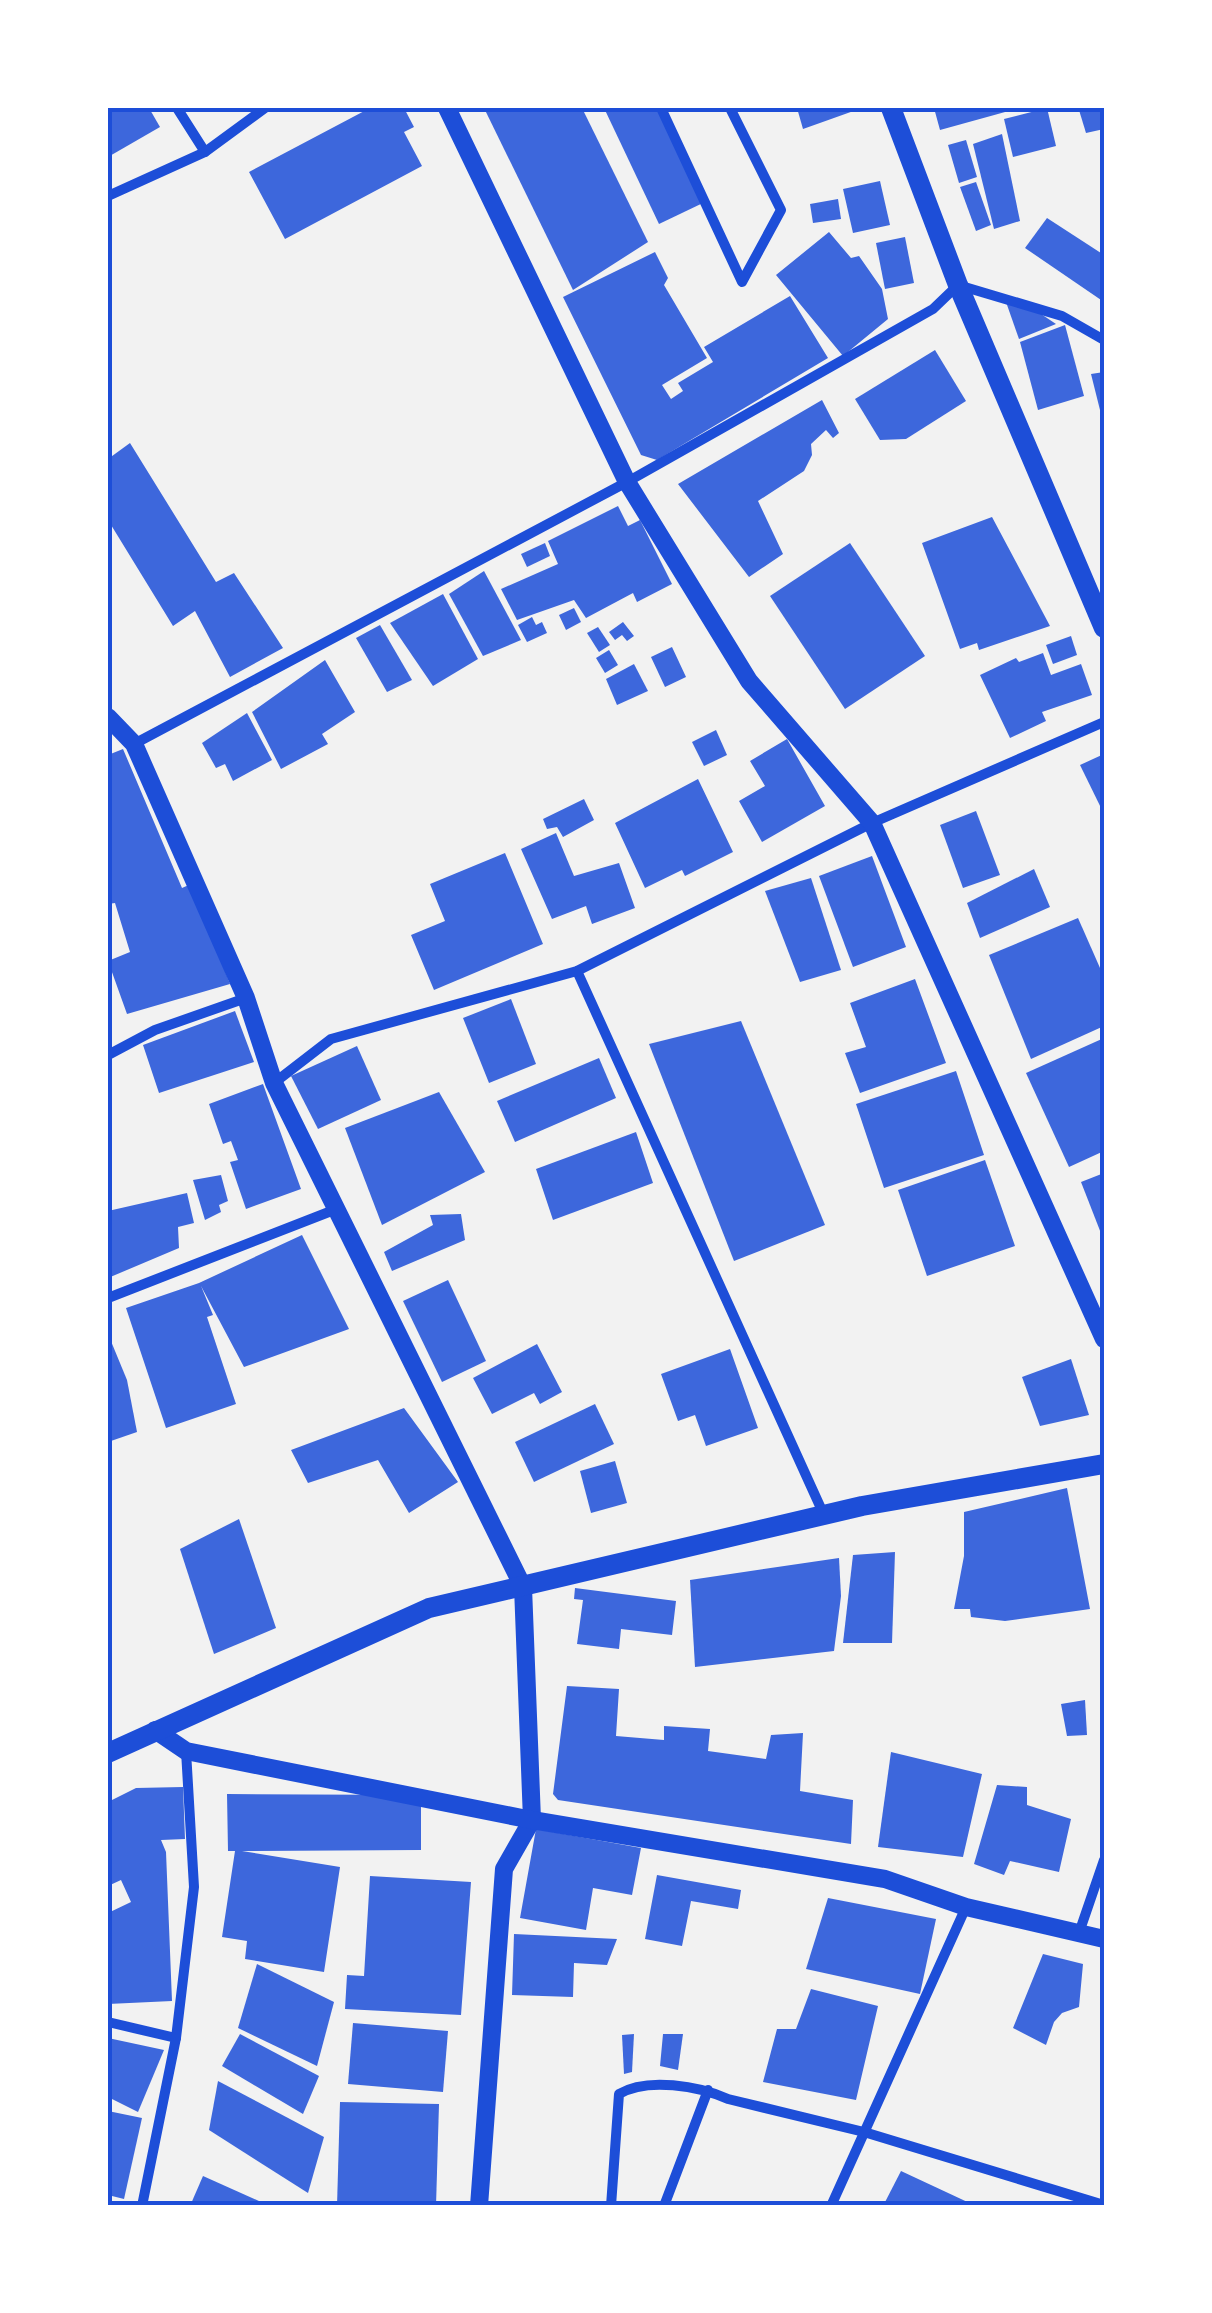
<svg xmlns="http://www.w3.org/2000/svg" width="1212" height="2313" viewBox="0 0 1212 2313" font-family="Lato,sans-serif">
	<rect width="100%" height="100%" fill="#f2f2f2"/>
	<g fill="#3d67dc">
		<path d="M108,108h41l11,19 -52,30z"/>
		<path d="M370,108h34l10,19 -10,5 18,34 -137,73 -36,-67z"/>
		<path d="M484,108h98l66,134 -75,48z"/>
		<path d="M604,108h57l44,94 -46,22z"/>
		<path d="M797,108h65l-59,21z"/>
		<path d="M934,108h82v1l-76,21z"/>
		<path d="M1047,108l9,38 -43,11 -9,-38z"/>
		<path d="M1104,108v21l-18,4 -7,-23z"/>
		<path d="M1002,134l18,87 -26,8 -21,-85z"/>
		<path d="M966,140l11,37 -18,6 -11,-38z"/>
		<path d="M880,181l10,44 -37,8 -10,-44z"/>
		<path d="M976,182l15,43 -15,6 -16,-44z"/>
		<path d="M838,199l3,20 -28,4 -3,-19z"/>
		<path d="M1047,218l57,37v47l-79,-54z"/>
		<path d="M829,232l22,26 8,-2 23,33 6,30 -45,37 -67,-81z"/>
		<path d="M905,237l9,46 -29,6 -9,-46z"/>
		<path d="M655,252l13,26 -4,7 43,73 -45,27 9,14 12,-8 -5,-8 35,-21 -9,-15 86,-51 38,62 -171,102 -16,-5 -78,-158z"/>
		<path d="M1006,302l32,10 18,12 -37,15z"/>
		<path d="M1065,325l19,71 -46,14 -18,-68z"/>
		<path d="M935,350l31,51 -60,38 -26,1 -25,-41z"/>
		<path d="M1104,372v49l-1,1 -12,-48z"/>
		<path d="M822,400l17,33 -6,5 -7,-8 -15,14 1,11 -8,16 -46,30 25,53 -34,23 -71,-93z"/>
		<path d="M130,443l86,139 18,-9 49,75 -53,29 -35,-66 -22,15 -65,-106v-61z"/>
		<path d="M618,506l10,20 12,-6 32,64 -35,18 -4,-9 -47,25 -12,-18 -57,20 -16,-31 57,-25 -10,-23z"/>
		<path d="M992,517l58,109 -71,24 -2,-7 -17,6 -38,-106z"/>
		<path d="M545,543l5,13 -23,11 -6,-13z"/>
		<path d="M850,543l75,113 -80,53 -75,-113z"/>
		<path d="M484,571l37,69 -38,16 -34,-62z"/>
		<path d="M443,594l35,65 -45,27 -43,-63z"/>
		<path d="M574,608l7,14 -15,8 -7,-15z"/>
		<path d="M532,617l4,8 6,-3 5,11 -20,9 -9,-17z"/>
		<path d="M623,622l11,14 -7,5 -5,-6 -7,5 -6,-8z"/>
		<path d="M380,625l32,55 -25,12 -31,-54z"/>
		<path d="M598,627l12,18 -11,7 -12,-19z"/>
		<path d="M1071,636l6,19 -24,9 -7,-19z"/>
		<path d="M672,647l14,30 -21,10 -14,-30z"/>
		<path d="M609,650l9,15 -13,8 -9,-15z"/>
		<path d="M1043,653l8,22 30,-11 11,31 -50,17 4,9 -36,17 -30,-63 36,-17 3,4z"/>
		<path d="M325,660l30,52 -33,22 6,10 -47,25 -29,-57z"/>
		<path d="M634,664l14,27 -31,14 -11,-26z"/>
		<path d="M247,713l25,47 -39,21 -8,-17 -9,4 -14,-25z"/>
		<path d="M716,730l11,25 -23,11 -12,-24z"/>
		<path d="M787,739l38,67 -63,36 -23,-41 26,-15 -15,-25z"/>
		<path d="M123,749l59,139 9,-4 39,100 -103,30 -19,-53 22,-9 -15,-49 -7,1v-149z"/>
		<path d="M1104,754v60l-24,-49z"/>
		<path d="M698,779l35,73 -48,24 -3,-6 -37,18 -30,-65z"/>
		<path d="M584,799l10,21 -31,17 -6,-10 -10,2 -4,-10z"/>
		<path d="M976,811l24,64 -37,13 -23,-63z"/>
		<path d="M556,833l18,43 45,-13 16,45 -43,16 -6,-18 -34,13 -31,-70z"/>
		<path d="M505,853l38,91 -109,46 -23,-55 34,-14 -15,-37z"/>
		<path d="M872,856l34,91 -53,20 -34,-91z"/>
		<path d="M1034,869l16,38 -70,31 -13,-35z"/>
		<path d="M811,878l30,92 -41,12 -35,-91z"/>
		<path d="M1078,918l26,59v49l-73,33 -42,-104z"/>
		<path d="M915,979l31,84 -86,30 -15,-40 21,-6 -16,-44z"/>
		<path d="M511,999l25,65 -47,19 -26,-65z"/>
		<path d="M235,1011l19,51 -95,31 -16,-48z"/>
		<path d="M741,1021l84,204 -91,36 -85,-217z"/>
		<path d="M1104,1038v113l-35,16 -43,-94z"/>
		<path d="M357,1046l24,54 -63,29 -27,-53z"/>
		<path d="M599,1058l17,40 -101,44 -18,-41z"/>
		<path d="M956,1071l28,84 -100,33 -28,-84z"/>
		<path d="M263,1084l38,105 -55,20 -16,-47 8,-2 -7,-19 -8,3 -14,-40z"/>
		<path d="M439,1092l46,80 -103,53 -37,-97z"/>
		<path d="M636,1132l17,51 -100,37 -17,-51z"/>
		<path d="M985,1160l30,86 -88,30 -29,-86z"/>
		<path d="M1104,1173v68l-23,-59z"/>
		<path d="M221,1175l7,26 -9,4 2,7 -16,8 -12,-40z"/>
		<path d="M187,1193l7,30 -16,4 1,21 -71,30v-67z"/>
		<path d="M461,1214l4,26 -73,31 -8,-19 49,-27 -3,-10z"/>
		<path d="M302,1235l47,94 -105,38 -43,-81 12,29 -6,2 29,87 -70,24 -40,-120 73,-25z"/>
		<path d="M448,1280l38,81 -44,21 -39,-81z"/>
		<path d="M108,1334l19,46 10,52 -29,10z"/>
		<path d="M537,1344l25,48 -22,12 -6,-11 -42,21 -19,-36z"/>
		<path d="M730,1349l28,79 -52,18 -11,-31 -17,6 -17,-47z"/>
		<path d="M1071,1359l18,56 -49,11 -18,-49z"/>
		<path d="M595,1404l19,40 -80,38 -19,-40z"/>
		<path d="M404,1408l54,74 -49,31 -31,-53 -70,23 -17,-33z"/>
		<path d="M615,1461l12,42 -36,10 -11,-42z"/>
		<path d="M1067,1488l23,121 -85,12 -34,-4 -1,-8h-16l10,-53v-44z"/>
		<path d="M239,1519l37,109 -62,26 -34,-105z"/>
		<path d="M895,1552l-3,91h-49l10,-88z"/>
		<path d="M839,1558l2,38 -7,55 -139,16 -5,-87z"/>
		<path d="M575,1588l101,13 -4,34 -51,-6 -2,20 -42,-5 6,-44 -9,-1z"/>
		<path d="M567,1686l52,3 -3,47 48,4v-14l46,3 -2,22 58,8 5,-24 32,-2 -3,58 53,9 -2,44 -293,-44 -5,-6z"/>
		<path d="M1085,1700l2,35 -20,1 -6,-32z"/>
		<path d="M891,1752l91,22 -19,83 -85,-10z"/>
		<path d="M997,1785l30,2v18l44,14 -12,53 -49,-11 -6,14 -30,-11z"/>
		<path d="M183,1787l2,52 -24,1 5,12 6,149 -64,3v-91l23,-11 -10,-22 -13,6v-84l28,-14z"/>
		<path d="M227,1794l194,1v55l-179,1 98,16 -16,105 -79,-13 2,-18 -25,-4 13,-86h-7z"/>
		<path d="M536,1829l105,19 -9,47 -39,-7 -7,42 -66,-12z"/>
		<path d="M657,1875l84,15 -3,19 -47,-8 -9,45 -37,-7z"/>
		<path d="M370,1876l101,6 -10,133 -116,-6 2,-34 17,1z"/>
		<path d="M828,1898l108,21 -16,75 -114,-25z"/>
		<path d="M514,1934l103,5 -10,26 -33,-2 -1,34 -61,-2z"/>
		<path d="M1043,1954l40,10 -4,43 -17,6 -8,9 -8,23 -33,-17z"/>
		<path d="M257,1964l77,38 -17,64 -79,-38z"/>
		<path d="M811,1989l67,17 -22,94 -93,-18 14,-53h19z"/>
		<path d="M353,2023l95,8 -5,61 -95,-8z"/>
		<path d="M240,2034l79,42 -16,38 -81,-48z"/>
		<path d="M634,2034l-2,38 -8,2 -2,-39z"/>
		<path d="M663,2034h20l-5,36 -18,-4z"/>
		<path d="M108,2038l56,12 -26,62 -30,-15z"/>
		<path d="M218,2081l106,56 -16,56 -99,-63z"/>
		<path d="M340,2102l99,2 -3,102h-99z"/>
		<path d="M108,2111l34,7 -18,81 -16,-4z"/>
		<path d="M901,2171l75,35h-93z"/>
		<path d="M203,2176l67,30h-80z"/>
	</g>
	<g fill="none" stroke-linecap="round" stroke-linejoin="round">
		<g stroke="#1d4ed8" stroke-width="10">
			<path d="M177,108l28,44"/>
			<path d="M661,108l81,174 39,-72 -51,-102"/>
			<path d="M108,196l97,-44 60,-44"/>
			<path d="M134,744l493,-262 306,-173 25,-24 104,31 42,24"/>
			<path d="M577,971l247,544"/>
			<path d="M108,1055l47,-25 91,-32"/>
			<path d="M274,1083l57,-44 246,-68 295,-148 232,-101"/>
			<path d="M108,1298l226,-88"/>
			<path d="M1080,1930l24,-70"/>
			<path d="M108,2022l68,16"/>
			<path d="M142,2206l34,-168 18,-151 -8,-136"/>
			<path d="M611,2206l8,-112c28,-17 80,-8 109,5l136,33 240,73"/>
			<path d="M664,2206l44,-116"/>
			<path d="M831,2206l135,-299"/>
		</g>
		<g stroke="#1d4ed8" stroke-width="18">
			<path d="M447,108l180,374 122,199 123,142 232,516"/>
			<path d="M108,717l26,27 112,254 28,85 249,504 9,233 -28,49 -25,337"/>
			<path d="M155,1730l31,21 346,69 353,59 81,28 138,32"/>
		</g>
		<g stroke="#1d4ed8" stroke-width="20">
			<path d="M891,108l67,177 146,343"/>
			<path d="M108,1753l321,-145 433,-102 242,-42"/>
		</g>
	</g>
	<rect width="1212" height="2313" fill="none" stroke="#ffffff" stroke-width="220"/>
	<rect x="110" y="110" width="992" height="2093" fill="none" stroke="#1d4ed8" stroke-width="4"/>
</svg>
